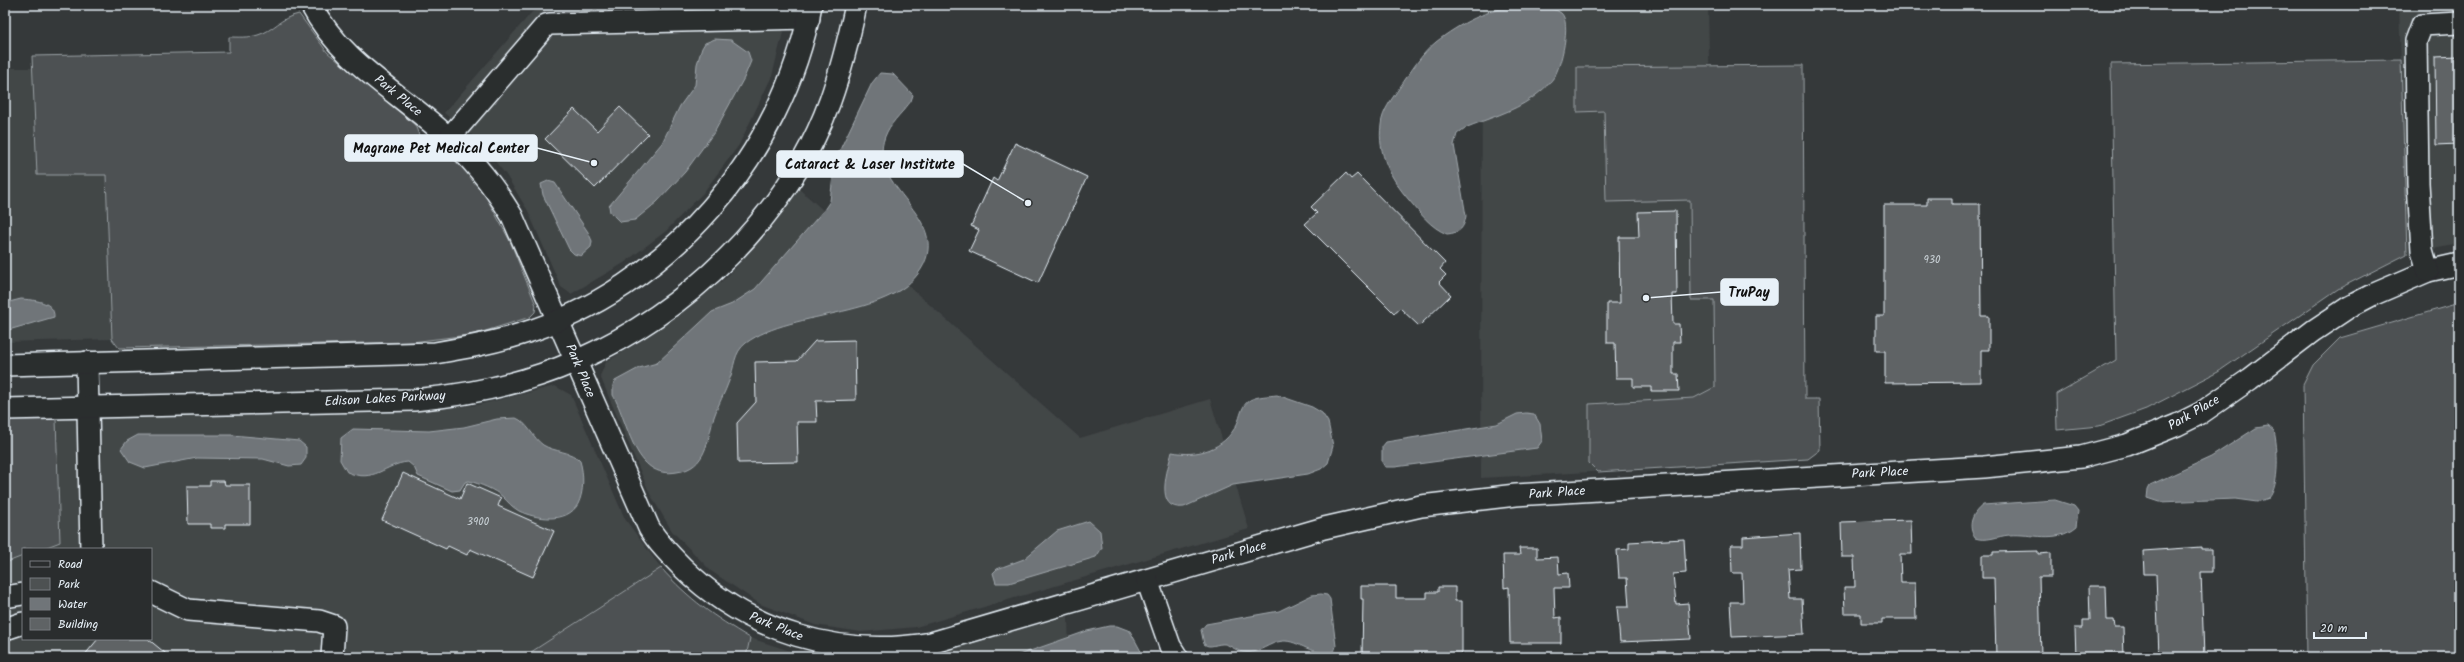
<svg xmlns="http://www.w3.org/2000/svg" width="2464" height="662" viewBox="0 0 2464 662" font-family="Kalam,sans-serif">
	<rect width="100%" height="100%" fill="#35393a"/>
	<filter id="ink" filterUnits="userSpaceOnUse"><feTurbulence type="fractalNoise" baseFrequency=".025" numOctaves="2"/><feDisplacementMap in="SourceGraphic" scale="8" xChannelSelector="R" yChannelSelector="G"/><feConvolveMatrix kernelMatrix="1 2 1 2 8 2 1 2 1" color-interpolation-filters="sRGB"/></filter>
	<g filter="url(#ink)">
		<g fill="#424647">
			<path d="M545,5h245l-18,71 -33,69 -36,48 -37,38 -42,32 -53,31 -10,-7 -33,-76 -22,-36 -28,-35 -34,-27 88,-101 12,-4z"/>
			<path d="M1482,5h226l9,460 -236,13z"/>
			<path d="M2399,5h60v239l-52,10z"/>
			<path d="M5,68h27l5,107h69l6,164 -107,3z"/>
			<path d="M798,188l282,250 130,-39 39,130 -333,98 -55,5 -46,-7 -55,-21 -49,-33 -39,-40 -22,-37 -50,-118 6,-14 41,-25 80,-60 42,-46z"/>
			<path d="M555,386l16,9 54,124 36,49 -133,86v3h-523v-94l18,-7v83h128v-90h-109l18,-7 -4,-123 338,-7 84,-7z"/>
			<path d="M1068,616l1,41h-164l15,-1z"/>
			<path d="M750,638l53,17 23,2h-80z"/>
		</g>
		<g fill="#4d5152" stroke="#9aa1a5">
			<path d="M299,14l28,38 88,73 6,15 18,15 13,1 16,14 16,23 26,48 26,64 -1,7 -5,5 -54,17 -64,8 -293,6 -7,-9 -6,-164h-69l-5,-119 197,-4v-15c9,0 20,1 29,-2 17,-5 21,-17 41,-21z"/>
			<path d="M2401,60l6,194 -69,35 -120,83 -72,37 -47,17 -42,4 -1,-36 60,-34 -5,-296z"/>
			<path d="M1803,65l2,334h14l1,51 -12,9 -210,13 -9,-9v-59l105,-6 21,-11 -1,-87h-23l-1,-100 -84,2 -2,-91 -27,1v-45z"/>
			<path d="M2459,303v354h-152l-4,-272 10,-20 27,-27z"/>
			<path d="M5,419h51l4,123 -18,7h-19v7l-18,7z"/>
			<path d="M661,568c29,32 52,48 89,70l-4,19h-218v-3z"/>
		</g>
		<g fill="#707579" stroke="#a0a7ac">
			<path d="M1519,6c11,1 32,-1 42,7 11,9 0,54 -7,64 -6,9 -14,15 -22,21 -19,14 -46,21 -67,30l-8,6 -3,11 12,71c-2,12 -6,17 -19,18 -16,-6 -27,-21 -38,-34 -18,-21 -32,-47 -28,-75 1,-14 11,-26 19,-38 10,-14 22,-34 36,-45 23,-18 53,-34 83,-36z"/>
			<path d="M715,39l16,1 17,12 3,9 -7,17 -29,53 -30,41 -28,30 -22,18 -15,2 -10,-10 -1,-6 53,-63 18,-37 15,-21 2,-21 5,-16 3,-5z"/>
			<path d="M880,73l13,1 20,21 -2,6c-7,10 -18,19 -24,31 -26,53 61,80 37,132 -27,56 -131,44 -178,79 -13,10 -11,24 -17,38 -4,12 -11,23 -15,36 -7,23 -7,51 -37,55 -43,8 -48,-49 -64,-77v-10l2,-4 24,-13 18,-5 55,-51 20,-8 23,-15 69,-79 6,-9 5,-41 37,-77z"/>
			<path d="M548,181l7,2 4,6 29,43 4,9 -1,6 -10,9 -7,-2 -5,-5 -26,-54 -2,-11z"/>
			<path d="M21,299c12,1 34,2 33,18l-49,14v-28z"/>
			<path d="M1277,395l35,12 10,6 6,9 5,24 -5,17 -7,6 -13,5 -75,11 -49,22c-31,4 -16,-39 -12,-55 25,5 52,-2 65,-28 4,-8 4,-19 13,-24 7,-4 19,-4 27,-5z"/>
			<path d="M1526,413l8,1 6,10 2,17 -5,7 -142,19h-10l-3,-5v-15l4,-5 111,-18 20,-10z"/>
			<path d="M516,418c11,4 17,20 27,27 11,7 29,6 37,16 4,13 4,31 -2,43 -11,20 -42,15 -59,7 -7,-4 -11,-9 -16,-14 -9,-8 -23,-13 -34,-16l-4,1 -5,8 -8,1 -34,-15 -4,-9 -6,-5c-24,2 -33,22 -61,10l-7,-12 1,-22 12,-9 76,2 35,-4 33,-8z"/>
			<path d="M2268,426l6,5c4,16 6,54 -5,67l-12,4 -22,-3 -76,3 -12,-4 1,-9 2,-4 61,-28 45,-29z"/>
			<path d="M138,435h94l67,6 7,6v11l-5,7 -12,1 -26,-7 -66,-1 -52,10 -15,-6 -9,-13 6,-8z"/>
			<path d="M2055,500l19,6 4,5 -2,16c-20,17 -44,6 -67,8 -11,1 -23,7 -34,3 -8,-12 -3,-25 8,-33z"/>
			<path d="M1089,521l11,10 2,17 -6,9 -87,26h-13l-3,-10 4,-4 27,-10 33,-28z"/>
			<path d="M1321,594l6,1 3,4 6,47 -2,6c-22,5 -35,-12 -51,-11 -14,1 -23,13 -38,11 -8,0 -13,-6 -20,-8 -8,-1 -15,5 -21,0l-3,-14 5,-6 73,-13 33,-16z"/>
			<path d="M1109,626h8l13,5 14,26h-131l74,-26z"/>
		</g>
		<g fill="#5f6365" stroke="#e8f1f8">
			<path d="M2459,56v88l-23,1 -1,-88z"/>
			<path d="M620,107l28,27 -53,54 -50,-49 29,-30 23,22z"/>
			<path d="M1015,143l72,34 -49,106 -69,-32 10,-21 -8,-4 22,-48 4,3z"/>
			<path d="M1346,173l5,6 6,-5 88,89 -5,6 6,6 -7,7 12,13 -32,31 -19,-18 -6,5 -89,-89 12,-11 -6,-6z"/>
			<path d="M1927,198h25v6h28l1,112h8v34h-8v32l-96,1v-32h-9v-35h8v-111h43z"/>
			<path d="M1676,211l1,83h-5l1,30h6l1,18h-7v32h5l1,17h-28v-4h-18v-9h-17l-1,-35h-8v-40h13l-1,-66h20l-1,-25z"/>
			<path d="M855,340l1,60 -40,1 1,21h-20l1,40 -60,1 -1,-40 19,-21 -1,-40 42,-1 18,-20z"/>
			<path d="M403,473l57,26 7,-16 34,15 -3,8 56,25 -21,46 -63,-28 -3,6 -19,-9 -2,3 -64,-29z"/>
			<path d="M210,481h14l1,4h25v39h-25v4h-15v-4h-22l-1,-38h23z"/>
			<path d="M1911,520l1,34h-12l1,29h14l1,36h-34v4h-21v-9h-16l-1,-27h11l-1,-30h-12l-1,-35z"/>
			<path d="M1800,533l1,36 -13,1 2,29h12l2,35 -72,3 -2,-35h13l-1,-29h-10l-1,-28h12v-8z"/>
			<path d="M1684,539l2,34 -13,1 3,30 12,-1 3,36 -71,3 -3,-35h12l-2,-29h-8l-2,-28 12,-1v-7z"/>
			<path d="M2201,547v2h11v23h-11l3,85h-45l-3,-83h-12l-1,-23z"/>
			<path d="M1519,548h18v10l21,-1 1,17 9,-1 1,15h-15l1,30 6,-1v26h-51l-1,-56 -5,1 -1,-33h17z"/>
			<path d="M2038,551v3l13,-1v24h-12l2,80h-45l-2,-79h-12v-23h11v-3z"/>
			<path d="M1361,586h35v12h31v-6h11v-5h17v14h7v56h-100l1,-58h-2z"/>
			<path d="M2089,586h17l1,34h7l1,7h8l1,30h-48l-1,-29h8v-8h7z"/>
			<path d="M98,639h50l22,18h-87z"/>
		</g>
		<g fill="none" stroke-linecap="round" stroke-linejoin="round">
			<g stroke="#e8f1f8" stroke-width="24">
				<g id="minor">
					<path d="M311,5c29,56 86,86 131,127 29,25 50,51 70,84l137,312c9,15 21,27 33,39 66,65 158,92 249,76l393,-115 97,-22 95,-11 468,-28 97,-10 46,-12 50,-20 24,-12 49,-34 63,-48 36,-24 23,-12 56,-24 31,-7"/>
					<path d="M449,138l97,-113 4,-1 259,-6"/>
					<path d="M2428,271l-6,-21 -4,-67 -2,-142 6,-16 37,-2"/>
					<path d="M87,362l4,187"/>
					<path d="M5,365l430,-12c29,-5 58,-10 86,-19 147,-45 262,-179 290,-329"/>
					<path d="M5,409l409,-9c55,-5 110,-16 162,-39 111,-49 212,-144 254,-260 11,-31 19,-63 26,-96"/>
					<path d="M1147,580l23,66 7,11"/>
					<path d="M151,592l37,18 131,11 15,5 -2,31"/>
					<path d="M5,597l18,-3"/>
					<path d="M5,629l18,-6"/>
				</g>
			</g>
			<use href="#minor" stroke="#2a2d2e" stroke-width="21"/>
		</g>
	</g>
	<g text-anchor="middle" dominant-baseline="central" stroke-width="3" stroke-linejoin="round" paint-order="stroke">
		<g font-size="11" fill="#c6ced3">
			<text x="1932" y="260">930</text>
			<text x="478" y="522">3900</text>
		</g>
		<g font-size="13" fill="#e8f1f8" stroke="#2a2d2e">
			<text transform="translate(398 96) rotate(39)">Park Place</text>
			<text transform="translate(580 371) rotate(67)">Park Place</text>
			<text transform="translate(385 399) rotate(-3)">Edison Lakes Parkway</text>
			<text transform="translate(2194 413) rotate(-30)">Park Place</text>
			<text transform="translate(1880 473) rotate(-3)">Park Place</text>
			<text transform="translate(1557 493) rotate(-4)">Park Place</text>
			<text transform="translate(1239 553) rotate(-16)">Park Place</text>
			<text transform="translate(776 627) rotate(22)">Park Place</text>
		</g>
	</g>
	<path fill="none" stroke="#e8f1f8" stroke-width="1.5" d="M594 163L537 148M1028 203L963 164M1646 298L1721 292"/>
	<g fill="#e8f1f8" stroke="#2a2d2e" stroke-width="1.5">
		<circle cx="594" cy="163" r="4"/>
		<circle cx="1028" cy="203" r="4"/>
		<circle cx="1646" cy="298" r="4"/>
	</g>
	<g fill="#e8f1f8" stroke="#e8f1f8" stroke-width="1.5">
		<rect x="345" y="135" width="192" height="26" rx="4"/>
		<rect x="777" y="151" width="186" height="26" rx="4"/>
		<rect x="1721" y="279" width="57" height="26" rx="4"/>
	</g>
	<g font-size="14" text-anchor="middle" font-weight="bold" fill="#111">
		<text x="441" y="153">Magrane Pet Medical Center</text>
		<text x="870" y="169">Cataract &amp; Laser Institute</text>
		<text x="1749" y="297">TruPay</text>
	</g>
	<rect width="2464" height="662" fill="none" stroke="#2a2d2e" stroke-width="20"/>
	<rect x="10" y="10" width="2444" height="642" fill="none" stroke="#e8f1f8" stroke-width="1.5" filter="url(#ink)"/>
	<rect x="22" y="548" width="130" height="92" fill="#2a2d2e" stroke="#767b7f"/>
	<rect x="30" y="561" width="20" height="6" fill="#2a2d2e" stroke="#767b7f"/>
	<text x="58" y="568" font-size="12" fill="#e8f1f8">Road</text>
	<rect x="30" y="578" width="20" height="12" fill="#4d5152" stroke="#767b7f"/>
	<text x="58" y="588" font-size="12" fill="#e8f1f8">Park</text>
	<rect x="30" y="598" width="20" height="12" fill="#707579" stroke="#767b7f"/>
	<text x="58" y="608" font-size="12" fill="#e8f1f8">Water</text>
	<rect x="30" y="618" width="20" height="12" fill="#5f6365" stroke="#767b7f"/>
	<text x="58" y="628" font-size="12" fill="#e8f1f8">Building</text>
	<path d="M2314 632v6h52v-6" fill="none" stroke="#e8f1f8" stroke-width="2"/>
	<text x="2320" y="632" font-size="12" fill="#e8f1f8" stroke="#2a2d2e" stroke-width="3" paint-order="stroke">20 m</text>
</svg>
